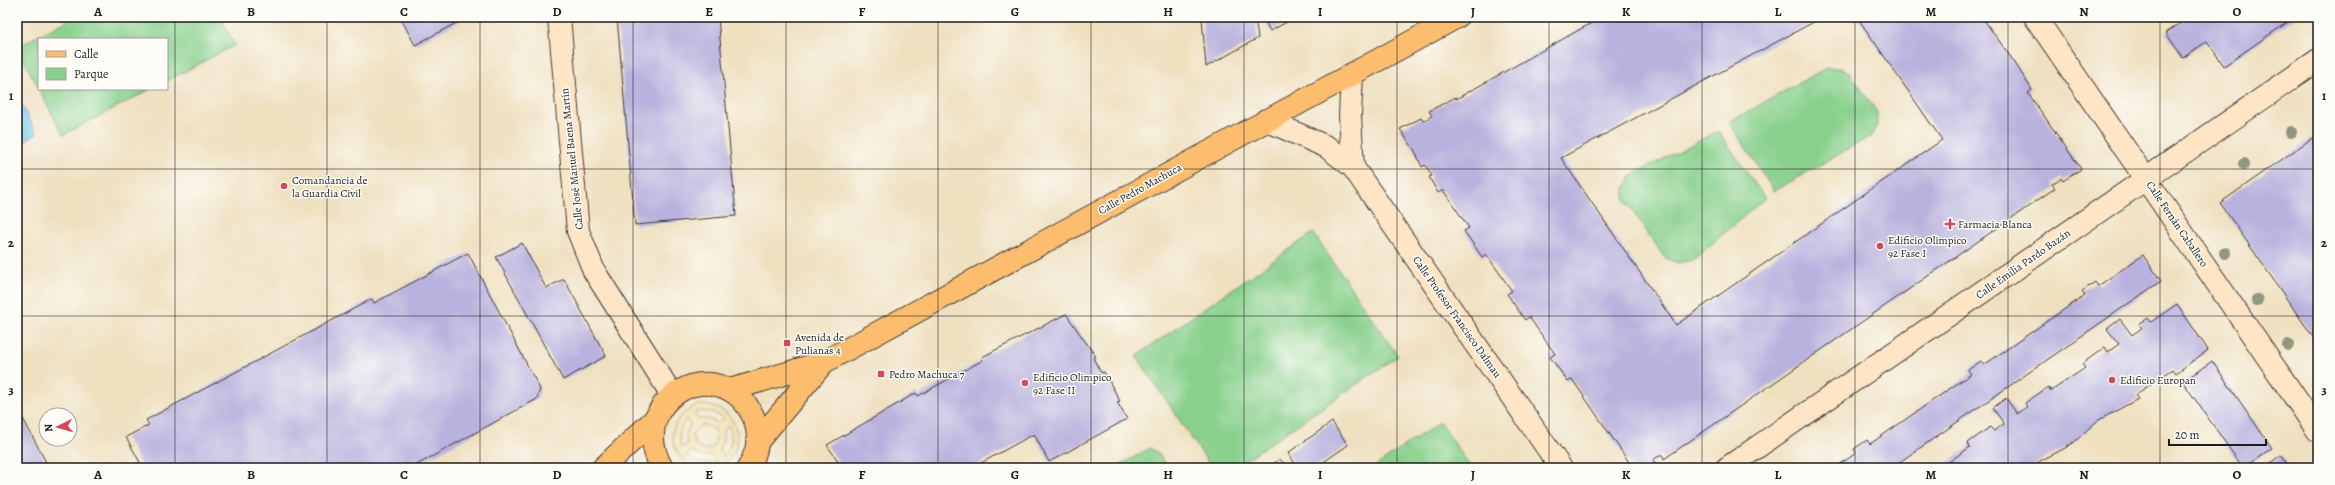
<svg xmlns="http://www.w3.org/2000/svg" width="2335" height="485" viewBox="0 0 2335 485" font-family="Alegreya,serif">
	<rect width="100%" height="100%" fill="#fdfcf7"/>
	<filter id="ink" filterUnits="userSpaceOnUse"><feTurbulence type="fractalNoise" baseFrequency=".025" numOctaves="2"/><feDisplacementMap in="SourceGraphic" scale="8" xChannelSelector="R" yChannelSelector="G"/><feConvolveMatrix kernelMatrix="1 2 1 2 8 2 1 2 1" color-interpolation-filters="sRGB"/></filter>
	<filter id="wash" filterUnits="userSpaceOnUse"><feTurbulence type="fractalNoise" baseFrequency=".012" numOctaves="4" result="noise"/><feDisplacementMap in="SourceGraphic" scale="16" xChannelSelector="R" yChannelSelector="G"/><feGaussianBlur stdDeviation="0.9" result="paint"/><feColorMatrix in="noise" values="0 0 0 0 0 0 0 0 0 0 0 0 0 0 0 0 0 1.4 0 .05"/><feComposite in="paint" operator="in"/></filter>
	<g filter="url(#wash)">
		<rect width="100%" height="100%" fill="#efe0c0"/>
		<g fill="#88d08c" stroke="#527654">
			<path d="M74,17h146l15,28 -68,36v-42h-128v50h112l-88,46 -46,-88z"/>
			<path d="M1826,68h14l9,4 28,40v13l-6,11 -97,55 -45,-69z"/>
			<path d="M1718,131l47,67 -72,62 -16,3 -12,-5 -40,-58v-12l7,-13z"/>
			<path d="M1313,233l85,123 -164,112h-22l-76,-112z"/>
			<path d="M1440,422l31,46h-98z"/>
			<path d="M1150,448l8,5 11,15h-54z"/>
		</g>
		<path fill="#eeda9e" stroke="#857b5d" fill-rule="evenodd" d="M698,405c22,-1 41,12 39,36 0,9 -6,18 -14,23 -36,21 -79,-36 -25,-59zM700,411l13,1 11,7 -6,4 -10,-4h-10l-4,-6zM686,419l4,6 -4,9 1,10 -6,4 -2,-15zM703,425l11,3 3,8 -4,11 -8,3 -8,-3 -5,-11 4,-7zM729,426c5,11 2,22 -5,30l-5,-6 4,-9v-11zM692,451l8,5 12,-1 4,6c-12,4 -21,2 -30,-6z"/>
		<path fill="#6cc3e9" stroke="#447082" d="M17,96l20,38 -20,11z"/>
		<g id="blocks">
			<g fill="#b9b2de">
				<path d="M400,17h58l2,4 -45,24z"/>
				<path d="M617,17h101l18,199 -101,9z"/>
				<path d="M1209,17h46l3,21 -52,29 -4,-49z"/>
				<path d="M1263,17h33l-26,14z"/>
				<path d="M1602,17h221l-262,141 115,167 266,-185 -85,-123h125l33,46 17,27 -4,3 53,76 -18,12 -2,-3 -9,6 3,4 -391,271 -2,-5 -9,6 2,3 -6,5h-16l-61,-89 -4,3 -18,-25 5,-3 -26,-37 -4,3 -18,-26 5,-3 -26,-37 -4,3 -18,-26 5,-3 -26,-38 -5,3 -9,-16 3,-1 -7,-11 -3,2 -7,-16 -15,-22 21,-11 2,3 9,-5 -3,-5 27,-14v2z"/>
				<path d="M2189,17h106l-71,49 -17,-25 -24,17 -17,-25z"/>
				<path d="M2318,134v210l-98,-141z"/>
				<path d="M522,243l24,45 18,-9 42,77 -43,24 -67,-123z"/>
				<path d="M468,253l72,136 -3,10 -126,69h-268l-17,-31 23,-12 -3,-5 226,-121 2,4z"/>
				<path d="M2143,255l18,26 -270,187h-56l21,-15 -2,-4 13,-9 3,4 101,-70 -3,-4 13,-9 3,4 101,-70 -3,-4 13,-9 3,4z"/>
				<path d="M2177,304l31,46 -32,23 -3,-4 -38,26 3,4 -41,22 -26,24 -31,16 -8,7h-92l30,-21 -2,-4 22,-16 4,4 10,-7 -11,-16 13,-10 11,16 10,-7 -2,-4 23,-16 3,4 34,-23 -3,-4 23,-17 3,5 11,-8 -12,-15 13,-10 12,16 10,-7 -3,-4 9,-6 3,4z"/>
				<path d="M1066,314l30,43 -3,1 8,15 3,-1 16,29 -3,1 10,17 -78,43 -15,-28 -62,34h-132l-2,-3 2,-1 -13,-19 89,-52 2,3 65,-36 -1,-3z"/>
				<path d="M2212,361l60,87 -29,20 -60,-86z"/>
				<path d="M17,407l32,61h-32z"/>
				<path d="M1332,422l16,23 -33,23h-17l-10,-15z"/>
				<path d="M2281,455l9,13h-27z"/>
				<path d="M1280,459l7,9h-20z"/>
			</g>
		</g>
	</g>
	<g filter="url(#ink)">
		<use href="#blocks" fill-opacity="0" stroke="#3c3935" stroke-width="1"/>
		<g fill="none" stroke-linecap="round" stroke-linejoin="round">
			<g stroke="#3c3935" stroke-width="24">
				<g id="secondary">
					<path d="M559,17l19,214 16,40 78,124"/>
					<path d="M2035,17l283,414"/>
					<path d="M1352,74l-2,42 3,51"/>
					<path d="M1266,120l61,27 26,20 208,301"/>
					<path d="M1727,468l591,-408"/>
				</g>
			</g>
			<g stroke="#3c3935" stroke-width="24">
				<g id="primary">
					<path d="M730,390l94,-28 633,-345"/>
					<path d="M757,442l67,-80"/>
					<path d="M603,468l52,-49"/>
					<path d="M662,468c-39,-69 58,-120 91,-52 8,17 5,36 -5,52"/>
				</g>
			</g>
			<use href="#secondary" stroke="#fee5c5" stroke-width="22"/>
			<use href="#primary" stroke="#fcbd6e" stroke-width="22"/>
		</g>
		<g fill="#90977b">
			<circle cx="2291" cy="132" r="6"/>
			<circle cx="2244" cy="164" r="6"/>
			<circle cx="2225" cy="253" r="6"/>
			<circle cx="2257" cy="300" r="6"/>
			<circle cx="2288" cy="345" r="6"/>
		</g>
	</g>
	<path fill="none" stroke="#1c1c1c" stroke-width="1" stroke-opacity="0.55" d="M175,17v451M327,17v451M480,17v451M633,17v451M786,17v451M938,17v451M1091,17v451M1244,17v451M1397,17v451M1549,17v451M1702,17v451M1855,17v451M2008,17v451M2160,17v451M17,169h2301M17,316h2301"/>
	<g fill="#d1495b" stroke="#fdfcf7" stroke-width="1.5">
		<circle cx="284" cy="186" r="4"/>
		<path d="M1948 218h4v4h4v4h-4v4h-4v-4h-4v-4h4z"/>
		<circle cx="1880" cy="246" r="4"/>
		<rect x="783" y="339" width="8" height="8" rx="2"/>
		<rect x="877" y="370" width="8" height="8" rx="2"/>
		<circle cx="2112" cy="380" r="4"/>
		<circle cx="1025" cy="383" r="4"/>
	</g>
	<g text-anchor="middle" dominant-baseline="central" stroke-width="3" stroke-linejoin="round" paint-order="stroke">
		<g font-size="11" fill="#1c1c1c" stroke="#fdfcf7">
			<text transform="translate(572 159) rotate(-96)">Calle José Manuel Baena Martín</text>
			<text transform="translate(1140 189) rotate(-29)">Calle Pedro Machuca</text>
			<text transform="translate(2177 224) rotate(56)">Calle Fernán Caballero</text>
			<text transform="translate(2023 264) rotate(-35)">Calle Emilia Pardo Bazán</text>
			<text transform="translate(1457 317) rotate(55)">Calle Profesor Francisco Dalmau</text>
		</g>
		<g font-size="11" fill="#1c1c1c" stroke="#fdfcf7" text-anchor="start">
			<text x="292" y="180">Comandancia de<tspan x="292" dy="13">la Guardia Civil</tspan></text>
			<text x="1958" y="224">Farmacia Blanca</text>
			<text x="1888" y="240">Edificio Olimpico<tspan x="1888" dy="13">92 Fase I</tspan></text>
			<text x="795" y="337">Avenida de<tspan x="795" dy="13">Pulianas 4</tspan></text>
			<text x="889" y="374">Pedro Machuca 7</text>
			<text x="1033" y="377">Edificio Olimpico<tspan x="1033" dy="13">92 Fase II</tspan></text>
			<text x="2120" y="380">Edificio Europan</text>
		</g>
	</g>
	<rect width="2335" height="485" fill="none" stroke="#fdfcf7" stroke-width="44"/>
	<rect x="38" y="38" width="130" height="52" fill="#fdfcf7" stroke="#a3a29f"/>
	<rect x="46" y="51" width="20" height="6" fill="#fcbd6e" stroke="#a3a29f"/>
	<text x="74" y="58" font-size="12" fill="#1c1c1c">Calle</text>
	<rect x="46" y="68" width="20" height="12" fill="#88d08c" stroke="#a3a29f"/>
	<text x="74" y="78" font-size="12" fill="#1c1c1c">Parque</text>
	<g transform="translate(58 427) rotate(264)"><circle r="19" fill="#fdfcf7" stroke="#a3a29f"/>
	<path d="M0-3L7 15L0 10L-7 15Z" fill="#d1495b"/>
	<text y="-6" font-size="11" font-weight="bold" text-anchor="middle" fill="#1c1c1c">N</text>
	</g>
	<path d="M2169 439v6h97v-6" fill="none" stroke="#1c1c1c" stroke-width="2"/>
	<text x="2175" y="439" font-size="12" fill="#1c1c1c" stroke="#fdfcf7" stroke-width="3" paint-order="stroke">20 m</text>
	<rect x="22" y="22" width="2291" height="441" fill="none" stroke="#1c1c1c" stroke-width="1.5"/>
	<g font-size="13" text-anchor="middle" font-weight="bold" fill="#1c1c1c">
		<text x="98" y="16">A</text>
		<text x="251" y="16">B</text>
		<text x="404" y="16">C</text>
		<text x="557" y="16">D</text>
		<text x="709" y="16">E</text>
		<text x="862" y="16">F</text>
		<text x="1015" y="16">G</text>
		<text x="1168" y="16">H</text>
		<text x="1320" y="16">I</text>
		<text x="1473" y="16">J</text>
		<text x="1626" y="16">K</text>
		<text x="1778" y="16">L</text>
		<text x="1931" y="16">M</text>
		<text x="2084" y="16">N</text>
		<text x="2237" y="16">O</text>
		<text x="11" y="100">1</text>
		<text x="2324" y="100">1</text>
		<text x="11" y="247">2</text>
		<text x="2324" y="247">2</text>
		<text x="11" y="394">3</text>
		<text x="2324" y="394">3</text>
		<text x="98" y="479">A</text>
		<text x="251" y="479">B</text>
		<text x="404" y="479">C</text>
		<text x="557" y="479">D</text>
		<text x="709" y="479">E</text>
		<text x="862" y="479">F</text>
		<text x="1015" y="479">G</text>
		<text x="1168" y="479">H</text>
		<text x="1320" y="479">I</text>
		<text x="1473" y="479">J</text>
		<text x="1626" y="479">K</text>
		<text x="1778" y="479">L</text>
		<text x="1931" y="479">M</text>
		<text x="2084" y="479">N</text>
		<text x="2237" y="479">O</text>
	</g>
</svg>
